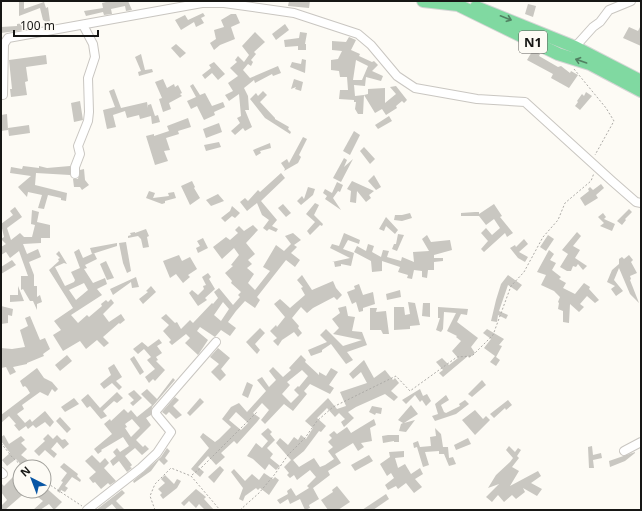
<svg xmlns="http://www.w3.org/2000/svg" width="642" height="511" viewBox="0 0 642 511" font-family="'Noto Sans',sans-serif">
	<rect width="100%" height="100%" fill="#fdfbf5"/>
	<g fill="#c9c7c1" fill-rule="evenodd">
		<path d="M19,1h5v8l20,-7 2,6 2,-1 2,14 -4,1 -3,-2 -3,-12 -21,8z"/>
		<path d="M110,1h18l4,9 -6,1 -1,-5 -14,3 1,5 -8,1 -1,-3 -17,4 -2,-5 19,-3 -1,-5z"/>
		<path d="M289,1h21l-1,7 -21,-2z"/>
		<path d="M528,4l8,2 -3,11 -8,-3z"/>
		<path d="M203,13l2,3 -4,2 3,5 -8,4 -2,-5 -13,8 -6,-10 10,-5 3,5z"/>
		<path d="M231,14h5l4,9 -9,4 4,12 -15,6 -6,5 -4,-7 6,-4 -2,-9 10,-3 -3,-7z"/>
		<path d="M23,23l1,7 -23,3v-6l16,-1v-2z"/>
		<path d="M285,24l4,6 -13,10 -4,-6z"/>
		<path d="M641,25v21l-18,-8 6,-11 9,4z"/>
		<path d="M255,32l10,10 -11,10 2,2 -5,6 2,2 -2,4 -3,-2 -5,6 7,8 28,-12 3,7 -8,3 -1,-2 -17,9 -1,-3 -10,8 4,8 1,14h-4l7,17 -7,4 -2,-3 -8,7 -4,-4 9,-8 -3,-5 4,-2 -2,-22 -10,7 -4,-6 8,-4 -5,-8 10,-7 -8,-8 7,-6 -2,-2 3,-4 6,6 5,-7 -7,-9z"/>
		<path d="M300,32l7,1 -2,11h1v6h-8v-4l-13,1 -1,-7 15,-2z"/>
		<path d="M349,37l7,3 -5,10 9,4 -1,2 13,6 2,-1 4,4 -6,6 11,5 -2,5 -15,-4 -1,9 -11,-1 1,11 9,-1 -1,19h-5l-3,-5 1,-7h-2v-2l-15,-1 1,-9h8l-1,-13h-7l-1,-6 -8,-1v-10l7,-1 4,-8 -10,-1v-9l14,1zM356,60l12,6 -6,14h-9z"/>
		<path d="M176,44l10,9 -6,5 -9,-10z"/>
		<path d="M533,50l7,4 -1,2 19,11 3,-1 9,7 1,-2 7,4 -9,13 -18,-10 2,-4 -26,-14z"/>
		<path d="M141,54l4,16 7,-1 1,3 -14,4 -1,-4 3,-1 -6,-14z"/>
		<path d="M46,55l1,9 -21,3 2,14 -3,1 2,13 -16,2 -1,-8h2l-3,-29z"/>
		<path d="M302,59l4,1 -1,13 -15,-6 2,-5 9,2z"/>
		<path d="M214,62l11,12 -7,6 -6,-7 -7,6 -3,-4 9,-7 -2,-3z"/>
		<path d="M163,79l4,9 7,-4 1,3 3,-2 4,8 -2,1 2,2 -13,7 2,6 -8,3 -4,-13 3,-1 -7,-16z"/>
		<path d="M294,79l9,3 -2,9 -6,-2 1,-2 -5,2z"/>
		<path d="M193,84l7,11 5,-2 7,13 11,-4 2,5 -11,5 1,3 -11,5 -7,-14 -6,3 -4,-8 9,-4 -6,-11z"/>
		<path d="M396,86l11,14 -3,3 -2,-2 -6,5 1,2 -11,7 -4,-6 -7,4 -11,-18 4,-1v-5l17,-1v15l11,-9 -6,-7z"/>
		<path d="M114,89l7,19 26,-6 1,6v-3l3,-1 4,12 3,-1 2,7 -8,2 -1,-8 -11,3 -1,-4 -12,3 -2,-7 -12,4 3,12 -9,2 -4,-19 12,-3 -6,-16z"/>
		<path d="M263,91l4,4 -7,7 15,16v1l14,8 -1,2 3,3 -1,2 -25,-16 -15,-19 6,-6 2,3z"/>
		<path d="M586,92l6,4 -12,14 -5,-4 3,-4 -1,-1 5,-7 2,2z"/>
		<path d="M80,101l3,19 -9,2 -3,-19z"/>
		<path d="M7,114l1,16 -7,1v-16z"/>
		<path d="M389,116l3,5 -14,8 -3,-4z"/>
		<path d="M188,118l3,9 -13,4 1,3 -13,4 4,12 -6,1 4,10 -13,4 -9,-29 8,-2v2l15,-5 -2,-5z"/>
		<path d="M219,123l3,9 -16,6 -3,-9z"/>
		<path d="M29,125l1,8 -21,3 -1,-8z"/>
		<path d="M354,131l6,4 -10,20 -7,-4z"/>
		<path d="M303,137l4,2 -8,16 2,2 -3,6 -14,8 1,-2 -4,-6 6,-4 2,4z"/>
		<path d="M219,142l2,5 -15,4 -2,-6z"/>
		<path d="M270,143l1,5 -11,3 1,2 -5,3 -3,-6z"/>
		<path d="M364,147l11,12 -5,5 -10,-13z"/>
		<path d="M344,158l3,2 -3,7 9,-8 -12,23 -8,-4z"/>
		<path d="M23,166l16,2v-2l8,2 23,-2v9l-34,-2 -1,12 32,8 -1,8 -5,-1v-2l-13,-3 -4,14 -6,-1 4,-13 -14,-3 -1,5 -9,-10 13,-11 -21,-3 1,-6 11,2z"/>
		<path d="M84,169l1,11 4,5 -7,5 -2,-3h-6l-1,-8h5l2,-9z"/>
		<path d="M281,173l4,5 -24,23 16,19 -5,6 6,3 -2,3 -7,-3 -2,2 -4,-3 6,-8 -7,-5 -5,-12 -10,8 -7,-9 5,-4 3,3 10,-11 2,2z"/>
		<path d="M374,175l7,12 -5,3 -8,-9z"/>
		<path d="M192,181l3,6 -1,1 6,10 -10,7 -9,-19z"/>
		<path d="M352,181l22,10 -5,4 2,3 -5,4 -9,-11 -1,12 -6,-1 1,-11 -4,-2z"/>
		<path d="M337,182l6,3 -3,7 -2,-1 -5,7 8,12 -16,-11 2,-3 -4,-3 2,-4 7,4z"/>
		<path d="M601,184l3,4 -8,7 2,3 -13,8 -5,-8 9,-7 -1,-2 2,-2 3,3z"/>
		<path d="M308,187l7,2 -2,6 -12,10 -4,-4 5,-5 2,3z"/>
		<path d="M149,191l6,2 -2,5 16,-2 -1,-3 6,-1 2,6 -11,3v2l-3,1 -16,-6z"/>
		<path d="M218,194l6,7 -13,5 -5,-6z"/>
		<path d="M315,203l4,2 -5,10 9,9 -1,2 -2,-1 -10,10 -3,-4 8,-9 -9,-8z"/>
		<path d="M283,204l8,9 -5,4 -8,-9z"/>
		<path d="M494,204l8,12 -2,1 13,16 -6,4 -2,-4 -21,19 -3,-3 7,-8 -7,-8 5,-5 6,7 8,-7 -6,-9 -8,6 -7,-9h-18v-3l14,-1h4v2z"/>
		<path d="M232,206l8,7 -5,5 -3,-2 -7,6 -4,-4 9,-7z"/>
		<path d="M15,207l7,10 -15,11 4,12 9,-7 4,4h8l3,-12 -4,-1 1,-14 7,2 -2,10 13,3v13h-9v5l-18,1 4,10 11,-5 3,8 -12,5 5,13v11h3v11l3,-2 2,7 -5,2v6l-4,-9h-3l-7,-12 -2,1v-14h7l-9,-25 -9,7 -4,-6 -5,3v-8l5,-3 -5,-5 3,-2 -3,-13 12,-9 -3,-4z"/>
		<path d="M629,209l3,3 -7,7 1,1 -4,5 -5,-4z"/>
		<path d="M410,213l2,5 -10,3 -8,-1 1,-5h7z"/>
		<path d="M603,213l3,4 -2,2 11,5 -3,7 -12,-5 4,-3 -6,-6z"/>
		<path d="M386,217l12,13 -3,4 -9,-8 -2,5 -5,-2z"/>
		<path d="M253,225l5,5 -12,13 9,11 -7,6 4,4 -5,4 7,6 -6,9 7,7 15,-19 -7,-4 13,-22 8,6 7,-7 -6,-8 8,-3 8,7 -7,5 3,2 -6,6 9,7 -5,7 -9,-7 -29,37 3,3 -5,8 -10,-7 -9,10 -8,11 8,6 -6,8 -9,-6 -6,7 -15,-10 -3,4 11,9 -10,15 -13,-12 5,-5 -4,-4 -14,11 -3,-3 2,-2 -8,-9 6,-6 -8,-7 5,-4 9,9 2,-1 4,7 9,-9 3,3 19,-20 1,1 5,-6 -4,-6 5,-4 14,17 7,-8 -2,-2 3,-3 -10,-9 1,-2 -7,-8 8,-7 -2,-1 8,-10 -5,-7 -12,11 -9,-12 13,-10 4,3 8,-7 -3,-3 4,-4 5,5zM223,302l6,7 -8,12 -7,-6z"/>
		<path d="M146,229l3,7 -2,1 2,10 -6,1 -2,-9 -3,-3 -10,2v-2l3,-1 -1,-2 5,-1v1z"/>
		<path d="M577,232l4,4 -8,10 7,4 -5,8 12,8 -4,4 -5,-6 -2,3 -3,-1 -2,5h-4l-7,-4 8,-13 -6,-4z"/>
		<path d="M344,233l16,7 -1,4 -11,-4 -5,9 11,4 -3,13 -10,-2v2l-6,1 -1,-5h-2l18,-4 -20,-10 2,-4 7,2z"/>
		<path d="M398,234l6,1 -7,16 -5,-2 2,-5h2z"/>
		<path d="M427,235l4,7 19,-2 2,10 -18,5v3h9v3l-9,1v8h-6l-1,8 -5,-1v-6l-8,-1 -2,9 -5,-1 1,-3 -10,-3 2,-5 -18,-6v10l-10,1 -1,-11 -17,-9 3,-6 9,5 2,-7 6,2 -2,6 9,5 2,-7 6,1 -2,6 14,4 1,-4 12,5 -1,-10 16,-1 -7,-12z"/>
		<path d="M548,235l6,4 -8,12 -6,-4z"/>
		<path d="M203,238l5,10 -10,5 -2,-5 4,-2 -3,-5z"/>
		<path d="M524,239l4,5 -9,8 9,5 -3,5 -7,-4 -8,-10 5,-3 1,2z"/>
		<path d="M126,242l5,29 -4,2 -4,-10 -4,-20z"/>
		<path d="M117,243v3l-25,8 -2,-6z"/>
		<path d="M79,249l4,9 11,-5 3,6 -12,6 2,3 -3,1 9,14 12,-5 2,6 -10,5 5,6 -31,20 7,8 9,-8 2,2 13,-11 -1,-2 5,-4 2,2 3,-3 3,4 -11,11 6,8 12,-8 4,6 -5,4 -1,-1 -16,14 6,6 -5,4 -7,-7 -11,9 -6,-8 -17,10 -10,-16 8,-5 -7,-9 19,-13 -24,-38 10,-9 -1,-2 2,-1 -4,-4 3,-3 8,13 -3,-1 -9,4 10,19 9,-4 1,-2 -4,-8 9,-4 -6,-16zM84,283l4,7 -12,10 -7,-10z"/>
		<path d="M549,250l5,4 -4,6 6,3 -4,7 9,7 -2,2 7,4 -3,5 12,6 9,-11 6,4 -1,2 10,11 -4,3 -8,-7 -7,8 4,3 -5,5 -9,-8 -1,19 -6,-1v-11l-5,-2 1,-6 -1,-1 2,-5 -6,-6 -13,-6 5,-10 -9,-3z"/>
		<path d="M179,255l3,6 8,-4 7,12 -9,6 2,2 -7,6 -7,-9 -6,4 -7,-17z"/>
		<path d="M629,255l4,5 -2,2 6,11 -7,3 1,3 -1,1 9,23 -9,-9 -11,-26 -5,12 9,11 -7,5 -5,-7 4,-3 -8,-4 5,-12 7,-6v-5l3,-2 2,2z"/>
		<path d="M12,260l4,5 -15,9v-7z"/>
		<path d="M106,261l8,17 -7,2 -7,-16z"/>
		<path d="M208,273l3,4 -2,2 6,10 -10,9 2,2 -9,6 -9,-13 3,-3 6,5 6,-6 -1,-3 3,-1 -4,-8z"/>
		<path d="M302,275l10,15 21,-9 3,7 6,7 -5,5 -3,-3 -21,11 -6,5 -6,-6 -9,11 7,8 -1,2 4,5 -4,4 -4,-5 -12,8 -4,6 -5,-5 4,-3 -7,-7 6,-6 1,2 8,-10 -11,-13 6,-5 10,9 15,-13 -4,-7 2,-1 -6,-7z"/>
		<path d="M508,275l14,10 -5,6 -9,-6 -9,26 9,4 -2,4 -8,-4 -1,7 -6,-1 5,-21 5,-16z"/>
		<path d="M136,277l3,10 -7,1 -1,-6 -18,13 -3,-6z"/>
		<path d="M359,284l4,11 10,-3 2,12 -12,4v3l-4,1 -3,-10 -4,2 -5,-12 8,-3 -1,-3z"/>
		<path d="M18,286l6,15 -14,1v-7h8z"/>
		<path d="M151,286l5,6 -13,12 -4,-5 9,-7 -2,-1z"/>
		<path d="M400,290l1,7 -14,3 -1,-6z"/>
		<path d="M408,302l7,1 5,22 -10,1v3l-16,1v-23h10l1,8 5,-1z"/>
		<path d="M423,303h7v14l-8,-1z"/>
		<path d="M1,306l12,3 -1,7 -4,-1v8l-7,1z"/>
		<path d="M346,306l2,10 7,1 -3,14 10,1 5,13 -20,7 6,8 -7,4 -15,-20 -9,6v2l-11,4 -3,-6 19,-8 -7,-7 6,-6 17,17 19,-6 -29,-6 6,-6 -7,-9 8,-6 -2,-5z"/>
		<path d="M438,307l30,2 -1,6 -6,-1 -4,8 21,16 -7,9 4,6 -6,5 -1,-2 -25,21 -4,-4 4,-3 -7,-8 6,-4 7,7 9,-7 -6,-7 9,-10 -5,-4 1,-1 -10,-5 9,-18 -12,-1 -1,17 -2,3 -5,-2 4,-12h-2z"/>
		<path d="M370,308h7l-1,4 10,-1 3,23h-6l-2,-4h-11z"/>
		<path d="M30,316l10,24 5,-2 5,11 -7,5 1,2 -17,7v1l-14,3 3,5 -6,3 -4,-8 -5,1v-20l11,1 13,-2 -5,-17 8,-4 -3,-8z"/>
		<path d="M260,328l5,5 -10,11 5,6 -3,4 -11,-12z"/>
		<path d="M487,329l17,10 -5,6 3,1 -6,11 4,3 -4,6 -6,-4 5,-6 -11,-8 7,-9 -8,-6z"/>
		<path d="M159,339l3,4 -5,3 5,7 -6,4 2,3 -2,1 9,9 -10,11 -2,-2 -4,4 -4,-6 10,-8 -8,-9 4,-3 -7,-8 -6,5 -5,-5 9,-7 6,5z"/>
		<path d="M218,348l12,10 -9,11 5,6 -6,6 -9,-9 8,-8 -9,-7z"/>
		<path d="M67,355l5,6 -12,10 -5,-6z"/>
		<path d="M301,355l5,5 -1,2 14,13v-3l7,4 5,-8 7,4 -9,13 5,3 -4,6 -20,-10 -6,7 3,3 -14,17 -9,-7 -19,20 -4,-4 8,-10 -7,-7 -9,10 7,5 -3,4 -20,22 -3,-3 -13,12 4,4 -9,8 -8,-9 -10,11 6,5 -4,5 -9,-8 18,-21 -9,-11 3,-4 12,9 4,-3 12,-12 -9,-8 9,-12 8,-4 8,9 19,-21 -9,-11 5,-3 7,10 7,-7 -7,-9 4,-4 10,10 8,-7 -2,-2zM302,370l6,6 -9,11 -1,-1 -4,4 5,5 -8,8 -9,-9 8,-9 -3,-3zM236,412l12,11 -7,7 -12,-10z"/>
		<path d="M134,356l10,16 -4,3 -10,-16z"/>
		<path d="M364,360l10,18 11,-8 8,10 2,-2 4,5 -8,8 7,6 -4,4 -9,-7 -29,13 -8,5 6,6 -10,9 -3,-5 4,-3 -6,-6 -4,4 -8,-9 -10,10 9,8 -5,6 -2,-1 -15,20 -11,9 6,7 15,-9 6,9 5,-2 9,-6 -6,-8 5,-4 -5,-5 4,-4 -3,-3 5,-4 3,3 10,-7 4,6 23,-14 2,6 -6,3 2,13 -11,2 3,4 -6,4 -5,-8 -18,11 6,9 -13,8 2,4 -17,13 6,11 -10,6 1,3 -5,2 -5,-11 -10,5 -2,-5 -8,5 -3,-4 11,-6 -1,-3 4,-3 5,8 13,-8 -2,-2 9,-9 -6,-7 -13,10 -3,-5 -4,3 -3,-3 2,-2 -5,-6 7,-7 -15,-17 4,-5 8,7 6,-8 4,3 3,-5 5,4 7,-11 -8,-7 23,-23 9,11 9,-3 -6,-14 27,-9 -6,-11 -8,7 -4,-5z"/>
		<path d="M114,364l8,13 -6,4 6,6 -3,3 -7,-7 -8,6 -4,-5 11,-9 -3,-7z"/>
		<path d="M37,368l7,10 8,4 6,7 -3,3 -3,-3 -4,7 -8,-4 -18,13 2,4 -7,5 8,9 5,-4 2,3 13,-11 9,11 -4,5 -5,-5 -9,6 -3,-3 -5,4 -2,-3 -7,5 -5,-6 2,-1 -7,-8 -8,7v-8l29,-22 -3,-5 -2,-2 -2,1 -3,-6z"/>
		<path d="M173,378l2,2 -23,27 -1,8 -5,3 5,7 -15,15 7,7 2,-2 4,4 -7,6 -7,-7 -10,8 7,9 -2,2 2,1 -5,4 -8,-11 -6,5 -3,-5 6,-5 -3,-4 4,-4 3,4 9,-6 -6,-9 -22,13 1,1 -4,3 -4,-5 18,-15 -8,-10 6,-5 1,2 13,-12 4,4 3,-3 6,7 15,-12 -11,-11 6,-5 10,10zM132,419l8,9 -9,9 -6,-9 2,-1 -2,-3z"/>
		<path d="M482,380l4,5 -14,12 -4,-3z"/>
		<path d="M247,382l6,3 -5,13 -6,-3z"/>
		<path d="M420,389l3,7 4,-2 4,7 -5,5 -4,-6 -2,2 -5,-7 -9,9 -4,-4z"/>
		<path d="M134,390l8,8 -9,8 -3,-3 4,-3 -6,-6z"/>
		<path d="M117,392l6,6 -6,5 -3,-2 -11,10 4,5 -6,3 -11,-13 -3,2 -6,-8 7,-6 12,14z"/>
		<path d="M446,395l3,5 -8,5 3,7 2,1 14,-7 -1,-2 6,-4 4,4 -13,10 -21,7 -3,-5 6,-2 -3,-10z"/>
		<path d="M175,397l4,3 -6,6 9,9 -6,4 -7,-7 -3,3 -4,-3z"/>
		<path d="M74,398l5,6 -14,8 -4,-5z"/>
		<path d="M200,398l4,4 -14,14 -3,-3z"/>
		<path d="M508,400l4,5 -6,5 -1,-2 -11,10 -4,-4z"/>
		<path d="M411,405l7,9 -14,9 11,-3 -9,12 -7,-1 2,-7 2,-1 -5,-3z"/>
		<path d="M372,406l10,2 -1,6 -5,-1 -1,2 -6,-3z"/>
		<path d="M475,410l8,9 3,-3 4,4 -15,15 -13,-15z"/>
		<path d="M60,417l11,12 -4,4 -11,-12z"/>
		<path d="M268,428l4,4 -2,2 5,6 -8,8 6,6 -3,4 10,8 -4,4 -7,-6 -4,6 -12,-11 -6,-3 9,-13 6,5 6,-7 -7,-7z"/>
		<path d="M435,428l6,6 2,13h5l1,11 4,-1 3,7 -7,2 -5,-12h-5v-3l-14,1 4,13 -6,2 -6,-20 -3,1 -1,-5 5,-2 2,6 11,-1 -1,-9 6,-1z"/>
		<path d="M48,434l5,5 4,-4 5,5 3,-1 4,5 -6,5 -6,-7 -6,7 6,5 -3,4 -9,-8 -6,6 -5,-5 11,-10 -2,-2z"/>
		<path d="M4,435l5,9 12,-8 4,4 -4,3 6,6 -6,6 12,9 3,-3 6,6h-19l-7,-8 -9,7 -5,-6 8,-7 -9,-12v-4z"/>
		<path d="M388,435h11v7h-5v-1l-11,2 -1,-7z"/>
		<path d="M468,438l3,6 -15,6 -2,-5z"/>
		<path d="M509,446l6,6 3,-4 3,2 -4,6 2,2 -7,9 7,4 -9,15 28,-15 3,5 -10,7 11,6 -5,7 -14,-8 2,4 -9,7 -4,-4 -8,7 -6,-7 -6,7 -6,-5 13,-13 -11,4 8,-13 14,-13 3,-4 -7,-8z"/>
		<path d="M592,446l1,9 8,-2 1,5 -9,2 1,8h-5l-1,-21z"/>
		<path d="M167,448l3,3 -5,7 3,3 -4,4 -5,-5 -8,11 -17,12 -1,-2 28,-24z"/>
		<path d="M404,451v6l-9,1 3,10 7,-4 6,10 9,-6 3,6 -8,5 7,8 -8,6 -8,-10 -8,6 -2,-3 -8,4 -3,-5 9,-7 -3,-5 -4,3 -7,-12 10,-7 -1,-5z"/>
		<path d="M635,452v1l-10,8 -15,6 -1,-6z"/>
		<path d="M92,455l8,8 5,-5 4,5 -5,5 12,13 -6,4 -2,-2 -7,6 -6,-7 -2,1 -4,-5 7,-6 -11,-11z"/>
		<path d="M369,455l4,6 -18,10 -4,-6z"/>
		<path d="M64,463l14,11 -1,2 4,4 -1,2 -8,-5 -7,9 3,2 -3,4 -4,-2 -1,3 -3,-2 6,-9 -2,-1 6,-8 -7,-6z"/>
		<path d="M220,466l4,4 -10,13 -6,-6z"/>
		<path d="M234,469l11,12 7,-7 7,6 5,-7 9,6 2,-2 4,3 -10,15 -9,-7 -2,2 -2,-2 -11,8 -2,5 -4,-2 4,-11 -12,-16z"/>
		<path d="M20,470v21h7l-22,19h-4v-4l6,-6 -6,-8v-9l3,3z"/>
		<path d="M165,475l9,9 3,-5 4,2 -4,7 -14,11 -3,-4 2,-2 -4,-4 7,-6 -4,-4z"/>
		<path d="M44,486l18,16 -8,8 -5,-6 -9,6h-7l10,-9 -13,-10h14z"/>
		<path d="M337,486l13,16 -12,8h-10l-7,-10 12,-8 -1,-2z"/>
		<path d="M196,489l10,8 -2,2 10,11h-9l-6,-6 -3,4 -7,-7 -5,5 -3,-3z"/>
		<path d="M122,490l3,3 -9,8 9,9h-8l-5,-6 -8,6h-8z"/>
		<path d="M386,494l3,5 -16,11h-11z"/>
	</g>
	<g fill="none" stroke-linecap="round" stroke-linejoin="round">
		<g stroke="#c9c6c1" stroke-width="10">
			<g id="minor">
				<path d="M575,47l18,-20 7,-5 9,-12 22,-9"/>
				<path d="M3,95l1,-51 4,-6 194,-35h22l70,10 64,21 13,11 26,31 18,12 62,11 48,3 87,79 24,21 5,1"/>
				<path d="M75,174v-7l5,-13 -2,-8 10,-25 1,-9 -1,-34 7,-21 -2,-13 -10,-19"/>
				<path d="M624,451l17,-9"/>
				<path d="M1,472l2,2"/>
				<path d="M87,510l54,-42 16,-15 14,-21 -15,-18v-3l60,-69"/>
			</g>
		</g>
		<g stroke="#d5d5d5" stroke-width="14">
			<g id="highway">
				<path d="M423,1l35,4 100,49 32,10 51,27"/>
				<path d="M476,7l99,40 66,34"/>
			</g>
		</g>
		<g stroke="#adaba7" stroke-width="1" stroke-dasharray="2 2" stroke-linecap="butt">
			<path d="M574,69l32,39 8,13 -19,34"/>
			<path d="M1,443l11,14 11,10"/>
			<path d="M192,475l10,-8 55,-55"/>
			<path d="M44,481l38,25"/>
			<path d="M155,510l-5,-14 5,-12 16,-16 20,8 29,34"/>
			<path d="M240,510l19,-17 16,-19 13,-19 17,-17 12,-17 16,-14 63,-31 14,15 47,-34 15,-1 21,-21 18,-49 13,-14 19,-35 15,-17 7,-17 26,-22 3,-8"/>
		</g>
		<use href="#minor" stroke="#fff" stroke-width="8"/>
		<use href="#highway" stroke="#80d9a1" stroke-width="12"/>
	</g>
	<defs><path id="oneway-shaft" d="M-6 0H5M1.5-3L5.5 0L1.5 3" fill="none" stroke-width="1.6" stroke-linecap="round" stroke-linejoin="round"/></defs>
	<g stroke="#518262">
		<use href="#oneway-shaft" transform="translate(506 18) rotate(21)"/>
		<use href="#oneway-shaft" transform="translate(581 61) rotate(-161)"/>
	</g>
	<g text-anchor="middle" dominant-baseline="central" stroke-width="3.5" stroke-linejoin="round" paint-order="stroke">
		<rect fill="#fdfbf5" stroke="#5c5b58" stroke-width="1" x="519" y="31" width="28" height="22" rx="3"/>
		<g font-size="13" font-weight="bold" fill="#171715">
			<text x="533" y="42">N1</text>
		</g>
	</g>
	<rect width="642" height="511" fill="none" stroke="#171715" stroke-width="4"/>
	<g transform="translate(32 479) rotate(318)"><circle r="19" fill="#fdfbf5" stroke="#a1a09b"/>
	<path d="M0-3L7 15L0 10L-7 15Z" fill="#0856a5"/>
	<text y="-6" font-size="11" font-weight="bold" text-anchor="middle" fill="#171715">N</text>
	</g>
	<path d="M14 30v6h84v-6" fill="none" stroke="#171715" stroke-width="2"/>
	<text x="20" y="30" font-size="12" fill="#171715" stroke="#fdfbf5" stroke-width="3" paint-order="stroke">100 m</text>
</svg>
